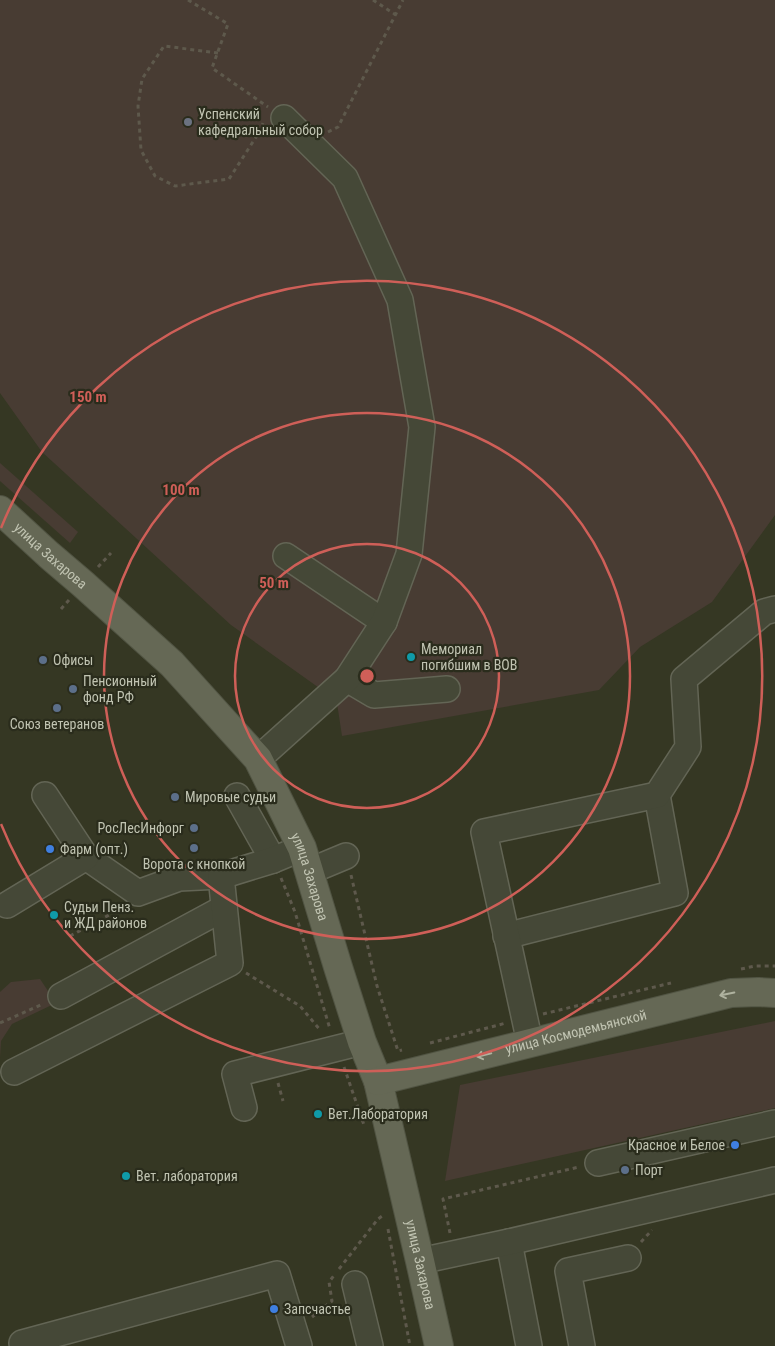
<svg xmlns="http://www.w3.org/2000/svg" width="775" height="1346" viewBox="0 0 775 1346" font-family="'Roboto Condensed',sans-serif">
	<rect width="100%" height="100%" fill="#353723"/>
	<g fill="#483c33">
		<path d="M0,0h775v515l-63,87 -72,45 -41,43 -257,46 -5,-33 -8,-8 -98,-70 -189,-173 -42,-59z"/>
		<path d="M0,463l78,69 -8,11 -70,-62z"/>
		<path d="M40,979l16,24 -44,21 -11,17 -1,17v-66l11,-10z"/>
		<path d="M775,1021v87l-330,73 15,-96z"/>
	</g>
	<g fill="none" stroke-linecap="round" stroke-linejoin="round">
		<g stroke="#636555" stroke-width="28">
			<g id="minor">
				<path d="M286,556l98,66"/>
				<path d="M347,679l27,16 73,-6"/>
				<path d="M258,759l89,-80 37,-57 25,-68 13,-127 -22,-127 -55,-122 -61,-60"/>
				<path d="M45,795l41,62 52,36 41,-15 42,-2"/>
				<path d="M237,796l36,64"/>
				<path d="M310,871l36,-15"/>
				<path d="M7,905l79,-48"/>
				<path d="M506,936l169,-43 -18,-98"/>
				<path d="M61,996l163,-88"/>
				<path d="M530,1043l-46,-211 173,-37 31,-48 -4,-68 80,-67 11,-3"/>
				<path d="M14,1072l216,-109 -9,-87 52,-16 29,-12"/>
				<path d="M244,1108l-9,-34 127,-32"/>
				<path d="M598,1163l177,-40"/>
				<path d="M509,1242l20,104"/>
				<path d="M420,1261l89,-19 266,-62"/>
				<path d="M355,1284l15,62"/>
				<path d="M22,1343l255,-69 22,72"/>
				<path d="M582,1346l-14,-75 60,-13"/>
			</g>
		</g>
		<g stroke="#515443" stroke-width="30">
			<g id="major">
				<path id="s1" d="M0,510l49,45 34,29 89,80 86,95 44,89 36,119 24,75 16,39 42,180 19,85"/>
				<path id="s2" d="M378,1081l353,-88 27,-1 17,1"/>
			</g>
		</g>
		<g stroke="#5e594c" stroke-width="3" stroke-dasharray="4 4" stroke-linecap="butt">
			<path d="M188,0l40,24 -16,44 56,39"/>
			<path d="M373,0l23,15"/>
			<path d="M218,53l-54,-7 -22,33 -4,27 3,44 14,26 20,10 54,-7 29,-45 5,-11"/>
			<path d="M328,132l10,-5 65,-127"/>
			<path d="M98,567l13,-14"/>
			<path d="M61,609l8,-9"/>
			<path d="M351,875l26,111 21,65 4,-1"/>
			<path d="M281,878l14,34 35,117"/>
			<path d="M70,936l41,-22 11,-8"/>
			<path d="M741,969l14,-3h20"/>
			<path d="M246,973l54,33 21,25"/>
			<path d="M543,1014l128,-31"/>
			<path d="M0,1023l43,-19"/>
			<path d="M430,1043l76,-20"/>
			<path d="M344,1067l20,58"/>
			<path d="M278,1083l5,18"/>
			<path d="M388,1229l22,117"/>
			<path d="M450,1233l-7,-34 136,-32"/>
			<path d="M641,1242l11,-12"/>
			<path d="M339,1269l39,-50 7,-5"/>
			<path d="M312,1317l20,-16 -3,-19 6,-8"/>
		</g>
		<use href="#minor" stroke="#454837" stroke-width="25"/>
		<use href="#major" stroke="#656855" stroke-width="28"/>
	</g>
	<defs><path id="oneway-shaft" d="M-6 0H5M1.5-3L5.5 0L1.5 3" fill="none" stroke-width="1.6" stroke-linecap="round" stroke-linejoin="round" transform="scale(1.25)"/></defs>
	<g stroke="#afb29f">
		<use href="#oneway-shaft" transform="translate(727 994) rotate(168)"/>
		<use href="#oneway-shaft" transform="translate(484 1055) rotate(166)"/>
	</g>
	<g fill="none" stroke="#cf5f58" stroke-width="2.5">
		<circle cx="367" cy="676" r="132"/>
		<circle cx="367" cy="676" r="263"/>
		<path d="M1 528A395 395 0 1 1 1 824"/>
	</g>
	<circle fill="#6b7280" stroke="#2a2c1c" stroke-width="2" cx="188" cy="122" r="5"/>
	<g fill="#0f9aa8" stroke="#2a2c1c" stroke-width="2">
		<circle cx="411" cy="657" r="5"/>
		<circle cx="54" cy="915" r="5"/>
		<circle cx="318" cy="1114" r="5"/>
		<circle cx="126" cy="1176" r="5"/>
	</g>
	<g fill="#5c6f8a" stroke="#2a2c1c" stroke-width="2">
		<circle cx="43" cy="660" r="5"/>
		<circle cx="73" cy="689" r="5"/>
		<circle cx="57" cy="708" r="5"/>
		<circle cx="175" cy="797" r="5"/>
		<circle cx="194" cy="828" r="5"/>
		<circle cx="194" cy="848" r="5"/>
		<circle cx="625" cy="1170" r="5"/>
	</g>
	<g fill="#3f7fe0" stroke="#2a2c1c" stroke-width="2">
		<circle cx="50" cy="849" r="5"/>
		<circle cx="735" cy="1145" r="5"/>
		<circle cx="274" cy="1309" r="5"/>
	</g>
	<g text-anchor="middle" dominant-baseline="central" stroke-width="4.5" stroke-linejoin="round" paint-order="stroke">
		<g font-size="14" fill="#c1c4b2" stroke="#2a2c1c" text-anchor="start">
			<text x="198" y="114">Успенский<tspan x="198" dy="16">кафедральный собор</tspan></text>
			<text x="421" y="649">Мемориал<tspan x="421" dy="16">погибшим в ВОВ</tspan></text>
			<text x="53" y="660">Офисы</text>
			<text x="83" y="681">Пенсионный<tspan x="83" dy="16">фонд РФ</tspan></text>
			<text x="57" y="724" text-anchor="middle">Союз ветеранов</text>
			<text x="185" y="797">Мировые судьи</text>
			<text x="184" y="828" text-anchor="end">РосЛесИнфорг</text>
			<text x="60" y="849">Фарм (опт.)</text>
			<text x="194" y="864" text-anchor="middle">Ворота с кнопкой</text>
			<text x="64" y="907">Судьи Пенз.<tspan x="64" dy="16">и ЖД районов</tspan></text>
			<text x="328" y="1114">Вет.Лаборатория</text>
			<text x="725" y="1145" text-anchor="end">Красное и Белое</text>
			<text x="635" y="1170">Порт</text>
			<text x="136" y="1176">Вет. лаборатория</text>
			<text x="284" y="1309">Запсчастье</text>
		</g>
		<g font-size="14" fill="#c1c4b2" stroke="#2a2c1c">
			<text stroke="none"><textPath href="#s1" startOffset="68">улица Захарова</textPath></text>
			<text stroke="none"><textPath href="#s1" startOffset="488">улица Захарова</textPath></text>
			<text stroke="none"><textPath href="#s2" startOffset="204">улица Космодемьянской</textPath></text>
			<text stroke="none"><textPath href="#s1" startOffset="892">улица Захарова</textPath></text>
		</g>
	</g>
	<circle cx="367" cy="676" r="8" fill="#cf5f58" stroke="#2a2c1c" stroke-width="2.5"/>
	<g font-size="15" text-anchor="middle" font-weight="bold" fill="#cf5f58" stroke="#2a2c1c" stroke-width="4.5" stroke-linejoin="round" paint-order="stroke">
		<text x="88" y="402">150 m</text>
		<text x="181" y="495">100 m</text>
		<text x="274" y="588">50 m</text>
	</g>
</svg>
